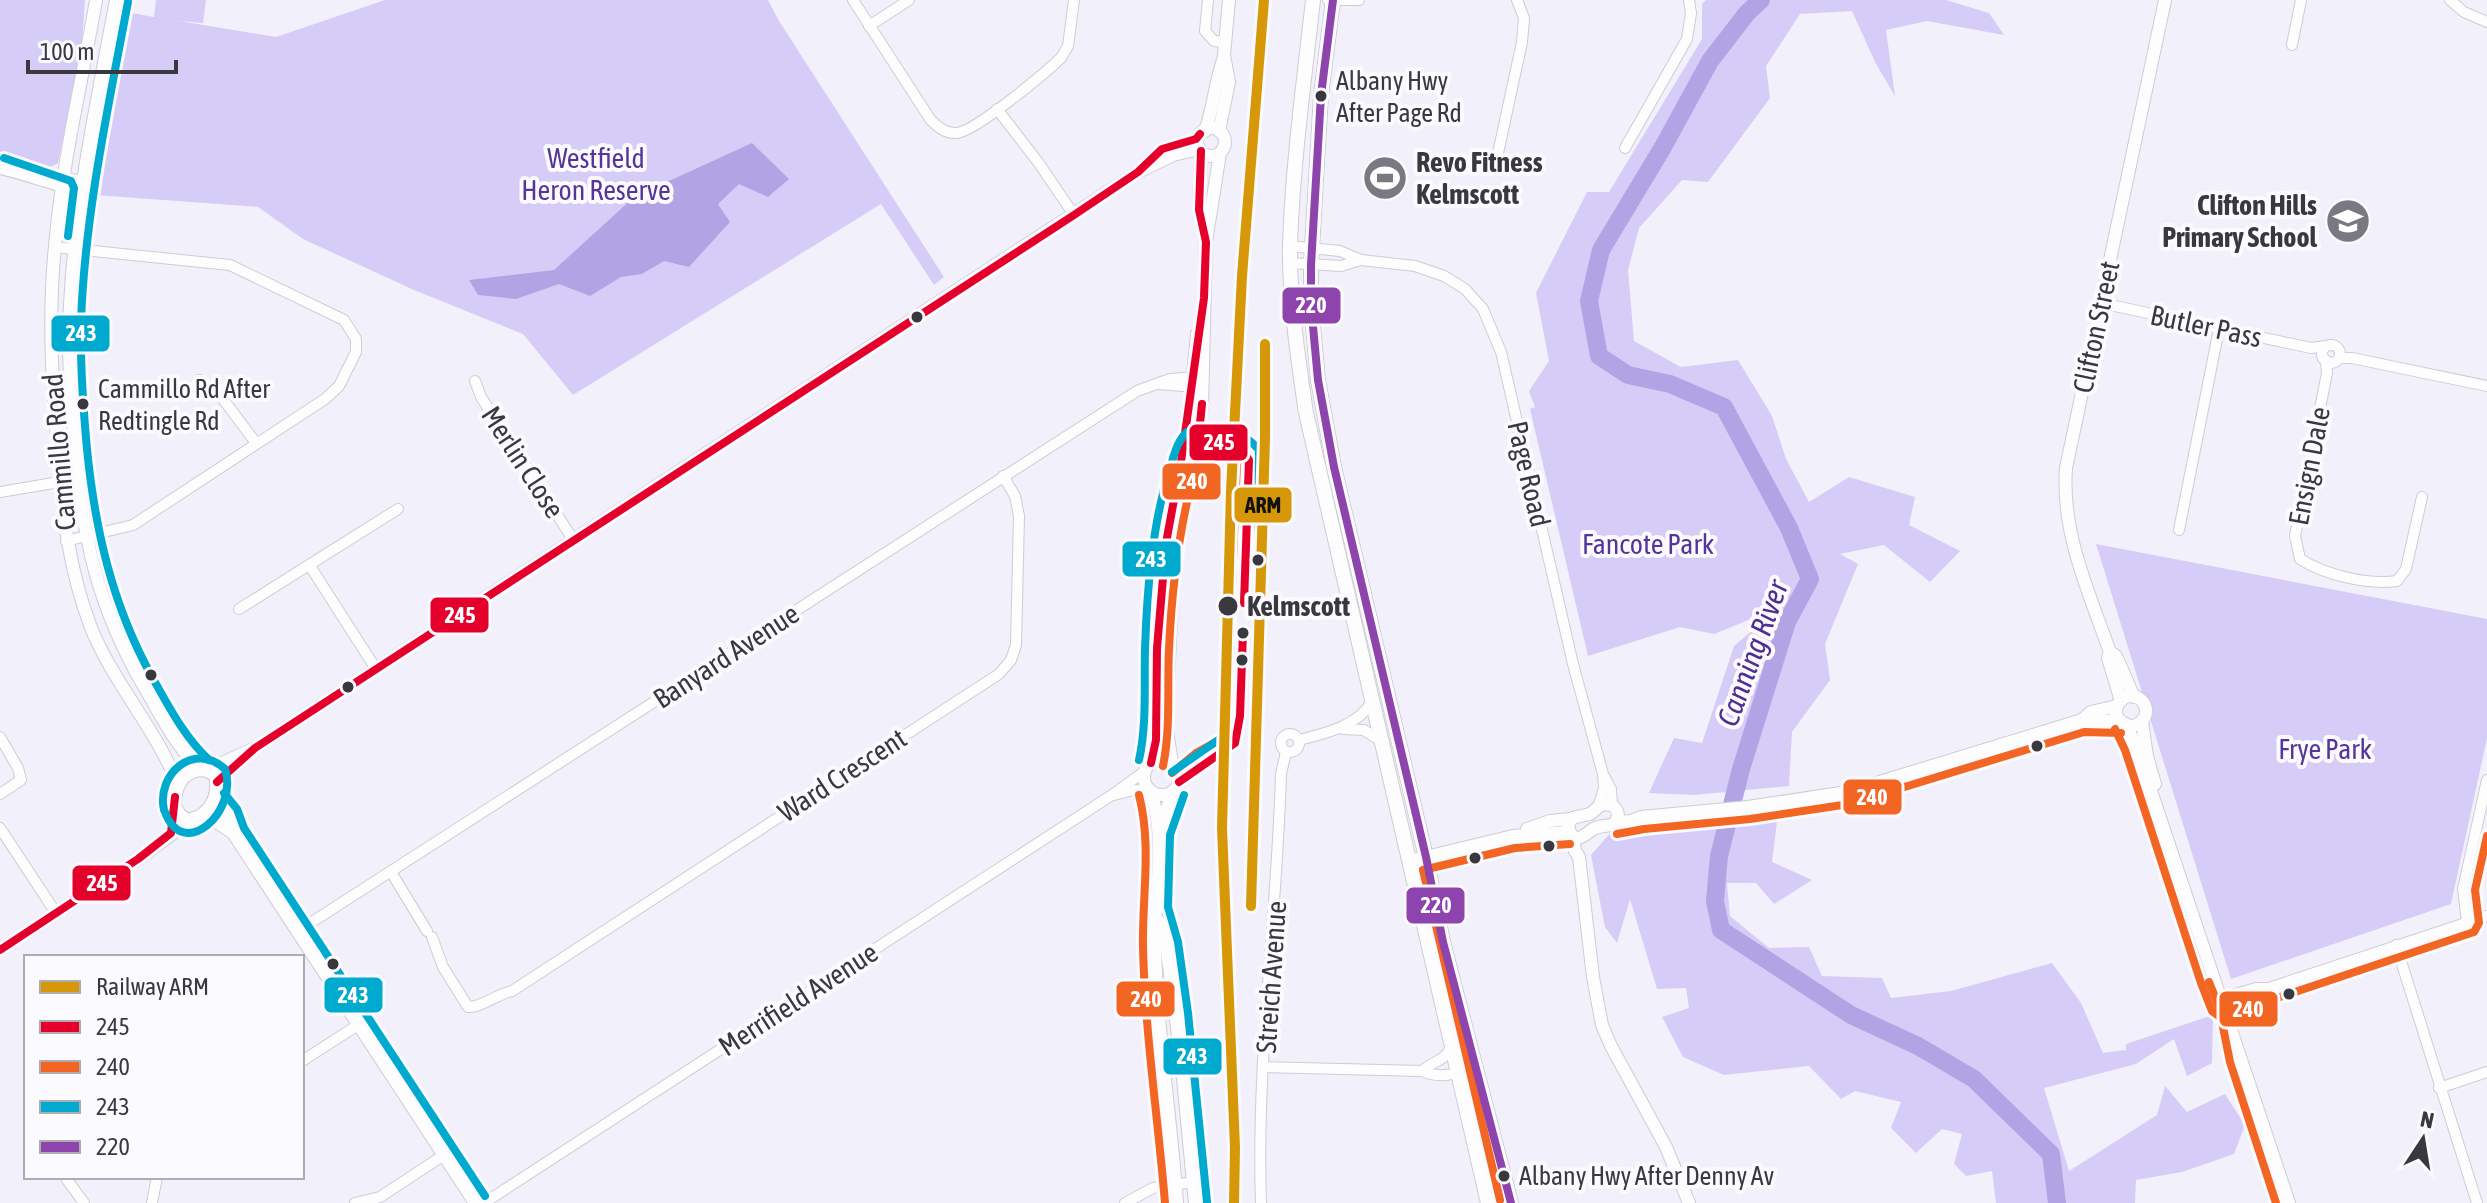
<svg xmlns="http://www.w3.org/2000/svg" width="2487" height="1203" viewBox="0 0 2487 1203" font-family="'Asap Condensed',sans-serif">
	<rect width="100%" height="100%" fill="#f2f0fa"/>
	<g fill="#d5cdf8">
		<path d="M0,0h85l-3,43 -24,120 -7,4 -51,-10z"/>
		<path d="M156,0h50l-3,23 -24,-2 97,16 109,-37h383l11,21 165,256 -10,8 -53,-81 -308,191 -50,-61 -109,-44 -111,-51 -45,-32 -163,-12 31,-183 28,5z"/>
		<path d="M1706,0h240l43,13 15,22 -77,-14 -41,9 9,66 -19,-32 -24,-53 -52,3 -34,52 4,32 -62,84 -26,-2 -43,48 -11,42 6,71 47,26 57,-7 34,56 14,43 23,43 40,-25 66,20 -6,28 51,26 -30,31 -46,-37 -44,9 18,10 -33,80 5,36 -38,52 -3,54 -94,9 -46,-2 25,-55 28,5 32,-97 46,-39 -66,27 -34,-7 -92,29 -58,-247 5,-2 -6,-16 20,-30 -13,-68 51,-101h22l93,-153v-35z"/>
		<path d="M2096,544l391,75v119l-36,166 -220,75z"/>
		<path d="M1753,815l24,6 -5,41 40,18 -38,24 -18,-21h-29l3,33 39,32 40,-1 13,29 60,2 9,20 60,-7 101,-28 29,40 22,50 23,-3v-6l87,-29 -1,48 -25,13 -13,-37 -38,25 -92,24 25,83 88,-56 8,-29 22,26 38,-18 20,31 -11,29 -52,18 -46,8 -1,23h-139l-4,-32 -26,5 -12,-12 8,-30 -20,-5 -26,24 -25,-25 10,-26 -46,-11 -14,8 -32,-33 -85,9 -41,-18 -21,-40 27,-9 -3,-20 -29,1 -27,-90 -13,44 -12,-16 -14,-72 23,-26z"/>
	</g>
	<path fill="#b2a4e4" d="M752,143l37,36 -21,18 -29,-13 -21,20 12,18 -41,45 -25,-6 -22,13 -21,3 -31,19 -31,-12 -43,15 -38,-4 -9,-15 85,-10 80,-73z"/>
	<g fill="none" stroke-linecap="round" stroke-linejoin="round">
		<path stroke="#b2a4e4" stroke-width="18" d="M1761,0l-14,13 -37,48 -47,86 -62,103 -12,51 10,55 29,19 42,9 54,23 65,121 21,51 -23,43 -46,147 -22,87 -4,45 6,29 130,85 67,31 56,33 77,75 6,49"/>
		<g stroke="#ceccd5" stroke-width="12">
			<g id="minor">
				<path d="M853,0l77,119c7,8 16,15 27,14 19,-2 88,-60 104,-75l7,-12 6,-46"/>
				<path d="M1208,0l-3,31 9,10 11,1"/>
				<path d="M1328,0h31"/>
				<path d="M2450,0l14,12 23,10"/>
				<path d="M869,26l40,-26"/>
				<path d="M2292,45l9,-45"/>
				<path d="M997,109l41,53 36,53"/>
				<path d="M1625,148l62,-109 4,-26 -2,-13"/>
				<path d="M1495,167l27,-125 2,-24 -7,-18"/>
				<path d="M0,169c28,6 53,17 81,22"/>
				<path d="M28,175l18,-1 36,7"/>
				<path d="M1290,246l50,5 21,9 54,6 29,10 21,13 18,20 18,43 72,312 30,110 1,14 -6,20"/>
				<path d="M54,247l176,18 114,55 12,19v13l-17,34 -14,13 -192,126 -67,16"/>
				<path d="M1291,263l50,3 20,-6"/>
				<path d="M2101,303l210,45 15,-2"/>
				<circle cx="2331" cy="354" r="9"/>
				<path d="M2339,358h13l135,28"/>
				<path d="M2326,360l1,13 -32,163 5,23c25,16 67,26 97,22l9,-12 16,-72"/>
				<path d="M199,380l21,15 36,48"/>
				<path d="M475,381l6,16 93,144"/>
				<path d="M1157,384l40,3"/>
				<path d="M0,492l77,-13"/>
				<path d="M2179,530l40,-201"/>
				<path d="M310,566l66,103"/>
				<path d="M239,609l159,-100"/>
				<path d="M1343,729l21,1 17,11"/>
				<circle cx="1290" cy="743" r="9"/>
				<path d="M0,737l18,31 3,12 -21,14"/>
				<path d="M1299,740c27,-7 57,-13 73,-38"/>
				<path d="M1604,776l7,13 1,16"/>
				<path d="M1114,795l19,-5 17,1"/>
				<path d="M0,828l56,85"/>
				<path d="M391,872l36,59"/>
				<path d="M2467,922l-4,-33 24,-109"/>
				<path d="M298,931l839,-540 33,-12 29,-2"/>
				<path d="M432,937l11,30 25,40c13,1 29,-13 44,-16l487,-317 12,-14 5,-15 3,-129 -4,-20 -12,-20"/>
				<path d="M2396,945l81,258"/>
				<path d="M2222,998l34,-10h11"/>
				<path d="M2223,1005l35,-11 11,-6 218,-72"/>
				<path d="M302,1061l56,-36"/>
				<path d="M1264,1067l158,4c10,5 30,7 38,-2 6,-6 6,-18 7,-26"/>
				<path d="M1422,1071c11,-10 21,-9 29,-23"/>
				<path d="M2439,1088l48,-16"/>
				<path d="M65,1177l19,26"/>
				<path d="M152,1203l5,-26"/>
				<path d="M355,1203l25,-6 64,-42"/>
				<path d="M484,1203l628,-408 33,-24"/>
				<path d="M1125,1203l28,-15 40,-6"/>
				<path d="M1261,1203c-5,-143 16,-286 20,-429l5,-22"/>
			</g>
		</g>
		<g stroke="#ceccd5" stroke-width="14">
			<g id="major">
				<path d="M96,0c-14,82 -34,163 -41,246 -7,69 -3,138 3,206 4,59 11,117 32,173 22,57 66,103 88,160"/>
				<path d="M116,0c-19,101 -41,202 -46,305 -3,44 1,88 4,132 8,98 22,168 72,253 16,27 31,59 55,79"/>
				<circle cx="1211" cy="142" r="14"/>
				<path d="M1205,131c9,-25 10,-50 19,-74"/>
				<path d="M1219,131l10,-49 -5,-27 5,-55"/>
				<path d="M1201,151l-2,59 5,21"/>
				<path d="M1146,164l16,-15 34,-10 4,-5"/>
				<path d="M2110,652l-2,6 13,43"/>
				<circle cx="2131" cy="711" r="15"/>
				<path d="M2134,697l-18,-41 -6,-4c-21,-59 -49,-120 -44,-184l99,-468"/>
				<path d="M2082,720l9,-8 26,-6"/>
				<path d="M2142,721l5,35 8,28"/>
				<path d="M2126,724l10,22 153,457"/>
				<circle cx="1162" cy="777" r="18"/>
				<path d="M1151,763l5,-23 1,-92 7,-89 26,-153 7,-72"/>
				<path d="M1172,763l-6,-39 6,-124 7,-66 23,-127 4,-165 14,-89"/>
				<path d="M209,769l46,-21 883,-576 35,-17 26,-6"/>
				<path d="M217,782l27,-24"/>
				<path d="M1151,792c16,48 3,104 4,153 2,86 16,172 22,258"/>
				<path d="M215,800l11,14 7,19 242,370"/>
				<path d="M1602,804l10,1c8,6 7,13 2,19 -7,3 -14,1 -21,5 -11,8 -21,18 -25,-4l4,-7 18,-4z"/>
				<path d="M204,814l29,19"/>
				<path d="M1616,822l15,-1 10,-4 107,-10 99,-15 235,-72 39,1"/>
				<path d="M1527,829l23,-8 20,-2"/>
				<path d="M1159,830l14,-39"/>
				<path d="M171,833c0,-9 4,-39 7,-46 6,-15 25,-23 37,-11 5,21 -6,40 -27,44l-8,-5 -4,-7"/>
				<path d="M1573,836l2,15 4,6 14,120 9,48 9,21 55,101 23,56"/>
				<path d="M1409,861l104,-25 56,-4"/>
				<path d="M1160,922l6,22 15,114 14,145"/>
				<path d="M0,950l138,-91 53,-39"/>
			</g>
		</g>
		<g stroke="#ceccd5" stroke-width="16">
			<g id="highway">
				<path d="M1313,0c-9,81 -20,162 -23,243 -1,56 8,115 16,170l182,790"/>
				<path d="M1333,0l-12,95 -10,170v40l7,75 16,87 92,390 17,85 68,261"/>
			</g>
		</g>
		<use href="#minor" stroke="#fdfdfe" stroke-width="10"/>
		<use href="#major" stroke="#fdfdfe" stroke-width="12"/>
		<use href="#highway" stroke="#fdfdfe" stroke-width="14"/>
		<g stroke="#fbfafe" stroke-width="14">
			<g id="bus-1">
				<path d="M1202,404l-4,39c21,-1 40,-4 51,17l-5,143"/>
				<path d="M1151,763l5,-23 1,-92 9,-105 15,-81 23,-164 2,-56 -7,-32 2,-59"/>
				<path d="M217,782l38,-34 819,-533 64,-43 24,-23 34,-10 4,-5"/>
				<path d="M1179,782l56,-39 5,-27 3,-84"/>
				<path d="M0,950l138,-91 33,-26 4,-36"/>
			</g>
		</g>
		<g stroke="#fbfafe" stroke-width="14">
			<g id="bus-2">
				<path d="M2115,729l10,21 76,233 11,28 8,6 42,-12 12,-6 200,-67 5,-9 -4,-33 12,-54"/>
				<path d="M1163,766c8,-39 4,-78 6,-117 3,-66 11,-131 30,-194 14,-2 29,-4 38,8l-11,267 -3,8 -27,15 -24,20"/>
				<path d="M1139,795c13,51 3,101 4,152 2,86 15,171 22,256"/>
				<path d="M1617,834l27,-5 106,-10 99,-15 235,-72 37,1"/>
				<path d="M2209,982l10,25 11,55 46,141"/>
				<path d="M1500,1200l-77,-330 92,-22 55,-4"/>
			</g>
		</g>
		<g stroke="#fbfafe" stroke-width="14">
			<g id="bus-3">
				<path d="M128,2c-20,106 -43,212 -47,319 -1,43 2,85 6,128 8,80 25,155 64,226 17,30 33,62 58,85"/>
				<path d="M4,158l67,23 3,7 -6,48"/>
				<path d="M1139,760c8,-36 5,-74 6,-111 2,-59 7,-122 24,-178 5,-14 7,-29 18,-39 26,-6 54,-4 72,18l-1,110"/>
				<path d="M1172,772l52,-36 4,-21 3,-83"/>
				<path d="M224,793l13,16 7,19 241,368"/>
				<path d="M1184,795l-14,40 -2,72 10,35 10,71 19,189"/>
				<path d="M164,810c-8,-36 30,-69 61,-41 14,43 -42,93 -60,43"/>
			</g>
		</g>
		<g stroke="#fbfafe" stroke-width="14">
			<path id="bus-4" d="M1333,0l-12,95 -10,170v40l7,75 16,87 92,390 17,85 68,261"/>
		</g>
		<use href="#bus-1" stroke="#e4002b" stroke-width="8"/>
		<use href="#bus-2" stroke="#f26522" stroke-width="8"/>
		<use href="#bus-3" stroke="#00a9ce" stroke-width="8"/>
		<use href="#bus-4" stroke="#8e44ad" stroke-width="8"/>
		<g stroke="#fbfafe" stroke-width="16">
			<g id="rail-1">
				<path d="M1251,906l14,-468v-94"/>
				<path d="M1234,1203l1,-55 -13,-320 9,-337 11,-215 22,-276"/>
			</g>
		</g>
		<use href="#rail-1" stroke="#d69809" stroke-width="10"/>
	</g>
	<defs>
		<g id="stadium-disc" transform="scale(2.3)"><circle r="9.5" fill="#7a7880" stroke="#fbfafe"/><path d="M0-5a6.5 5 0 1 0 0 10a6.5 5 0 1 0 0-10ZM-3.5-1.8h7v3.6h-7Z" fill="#fff"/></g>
		<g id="school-disc" transform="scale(2.3)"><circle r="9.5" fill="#7a7880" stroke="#fbfafe"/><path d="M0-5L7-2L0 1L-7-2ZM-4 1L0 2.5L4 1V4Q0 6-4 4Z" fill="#fff"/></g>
	</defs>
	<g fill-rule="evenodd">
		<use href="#stadium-disc" x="1385" y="178"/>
		<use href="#school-disc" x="2348" y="221"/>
	</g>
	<g fill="#39383f" stroke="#fbfafe" stroke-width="3">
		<circle cx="1321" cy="96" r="7"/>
		<circle cx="917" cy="317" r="7"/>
		<circle cx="83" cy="404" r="7"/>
		<circle cx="1258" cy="560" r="7"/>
		<circle cx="1228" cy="606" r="11"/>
		<circle cx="1243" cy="633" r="7"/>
		<circle cx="1242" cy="660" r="7"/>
		<circle cx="151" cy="675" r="7"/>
		<circle cx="348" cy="687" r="7"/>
		<circle cx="2037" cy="746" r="7"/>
		<circle cx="1549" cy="846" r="7"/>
		<circle cx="1475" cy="858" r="7"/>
		<circle cx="333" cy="964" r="7"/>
		<circle cx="2289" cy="994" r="7"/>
		<circle cx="1504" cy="1176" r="7"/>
	</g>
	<g text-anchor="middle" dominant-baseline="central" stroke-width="8" stroke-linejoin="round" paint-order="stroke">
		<g font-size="26" fill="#39383f" stroke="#fbfafe" text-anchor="start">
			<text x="1336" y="81">Albany Hwy<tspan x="1336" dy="32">After Page Rd</tspan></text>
			<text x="98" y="389">Cammillo Rd After<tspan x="98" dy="32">Redtingle Rd</tspan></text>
			<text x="1519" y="1176">Albany Hwy After Denny Av</text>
		</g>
		<g font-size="28" fill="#543599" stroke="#fbfafe">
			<text x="596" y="158">Westfield<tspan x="596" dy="32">Heron Reserve</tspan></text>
			<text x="1648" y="544">Fancote Park</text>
			<text x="2325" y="749">Frye Park</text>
		</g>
		<g font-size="28" font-weight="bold" fill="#39383f" stroke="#fbfafe" text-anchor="start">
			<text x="1416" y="162">Revo Fitness<tspan x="1416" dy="32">Kelmscott</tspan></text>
			<text x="2317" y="205" text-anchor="end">Clifton Hills<tspan x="2317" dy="32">Primary School</tspan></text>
		</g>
		<g font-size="28" fill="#39383f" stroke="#fbfafe">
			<text transform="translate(2206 326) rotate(12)">Butler Pass</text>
			<text transform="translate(2096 327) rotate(-78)">Clifton Street</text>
			<text transform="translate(59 452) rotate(-95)">Cammillo Road</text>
			<text transform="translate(523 462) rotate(57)">Merlin Close</text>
			<text transform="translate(2309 466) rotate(-79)">Ensign Dale</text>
			<text transform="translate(1529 474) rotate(77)">Page Road</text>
			<text transform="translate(726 656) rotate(-33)">Banyard Avenue</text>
			<text transform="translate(842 775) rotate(-33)">Ward Crescent</text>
			<text transform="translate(1271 977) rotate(-86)">Streich Avenue</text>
			<text transform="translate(798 999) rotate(-33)">Merrifield Avenue</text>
		</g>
		<g font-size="28" font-weight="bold" fill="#39383f" stroke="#fbfafe" text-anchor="start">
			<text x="1247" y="606">Kelmscott</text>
		</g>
		<g font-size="30" font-style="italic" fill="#4e2e92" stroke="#fbfafe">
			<text transform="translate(1752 653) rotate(-70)">Canning River</text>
		</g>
	</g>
	<g stroke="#fbfafe" stroke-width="3">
		<rect x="1281" y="286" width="61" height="39" rx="8" fill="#8e44ad"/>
		<rect x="50" y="314" width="61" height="39" rx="8" fill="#00a9ce"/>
		<rect x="1188" y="423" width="61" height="39" rx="8" fill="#e4002b"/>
		<rect x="1161" y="462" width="61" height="39" rx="8" fill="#f26522"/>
		<rect x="1233" y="486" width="60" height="38" rx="8" fill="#d69809"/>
		<rect x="1121" y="540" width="61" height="38" rx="8" fill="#00a9ce"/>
		<rect x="429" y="596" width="61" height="38" rx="8" fill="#e4002b"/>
		<rect x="1842" y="778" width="61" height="38" rx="8" fill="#f26522"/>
		<rect x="71" y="864" width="61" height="38" rx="8" fill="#e4002b"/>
		<rect x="1405" y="886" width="61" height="39" rx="8" fill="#8e44ad"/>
		<rect x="323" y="976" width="61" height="38" rx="8" fill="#00a9ce"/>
		<rect x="1115" y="980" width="61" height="38" rx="8" fill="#f26522"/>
		<rect x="2218" y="990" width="61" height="38" rx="8" fill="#f26522"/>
		<rect x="1162" y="1037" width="61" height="39" rx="8" fill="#00a9ce"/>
	</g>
	<g font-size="22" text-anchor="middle" font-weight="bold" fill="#fff">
		<text x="1311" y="313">220</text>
		<text x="81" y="341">243</text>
		<text x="1219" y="450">245</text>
		<text x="1192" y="489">240</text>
		<text x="1151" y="567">243</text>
		<text x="460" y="623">245</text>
		<text x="1872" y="805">240</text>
		<text x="102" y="891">245</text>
		<text x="1436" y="913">220</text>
		<text x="353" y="1003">243</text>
		<text x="1146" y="1007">240</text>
		<text x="2248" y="1017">240</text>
		<text x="1192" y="1064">243</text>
	</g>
	<g font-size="22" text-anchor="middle" font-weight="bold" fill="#111">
		<text x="1263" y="513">ARM</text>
	</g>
	<rect x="24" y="955" width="280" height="224" fill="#fbfafe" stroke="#adacb2" stroke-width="2"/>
	<rect x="40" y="981" width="40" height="12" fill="#d69809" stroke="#adacb2" stroke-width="2"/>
	<text x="96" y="995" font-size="24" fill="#39383f">Railway ARM</text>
	<rect x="40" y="1021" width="40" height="12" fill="#e4002b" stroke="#adacb2" stroke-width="2"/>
	<text x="96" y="1035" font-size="24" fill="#39383f">245</text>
	<rect x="40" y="1061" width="40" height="12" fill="#f26522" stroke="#adacb2" stroke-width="2"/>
	<text x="96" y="1075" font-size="24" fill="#39383f">240</text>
	<rect x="40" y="1101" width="40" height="12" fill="#00a9ce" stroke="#adacb2" stroke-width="2"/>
	<text x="96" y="1115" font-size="24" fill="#39383f">243</text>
	<rect x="40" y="1141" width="40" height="12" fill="#8e44ad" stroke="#adacb2" stroke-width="2"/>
	<text x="96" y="1155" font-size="24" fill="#39383f">220</text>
	<g transform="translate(2423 1139) rotate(12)" stroke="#fbfafe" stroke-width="6" paint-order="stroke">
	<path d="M0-6L14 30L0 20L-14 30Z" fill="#39383f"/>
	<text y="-12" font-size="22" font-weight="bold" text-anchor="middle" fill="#39383f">N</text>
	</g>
	<path d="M28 60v12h148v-12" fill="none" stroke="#39383f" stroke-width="4"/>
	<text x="40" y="60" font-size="24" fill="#39383f" stroke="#fbfafe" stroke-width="6" paint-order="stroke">100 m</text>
</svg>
